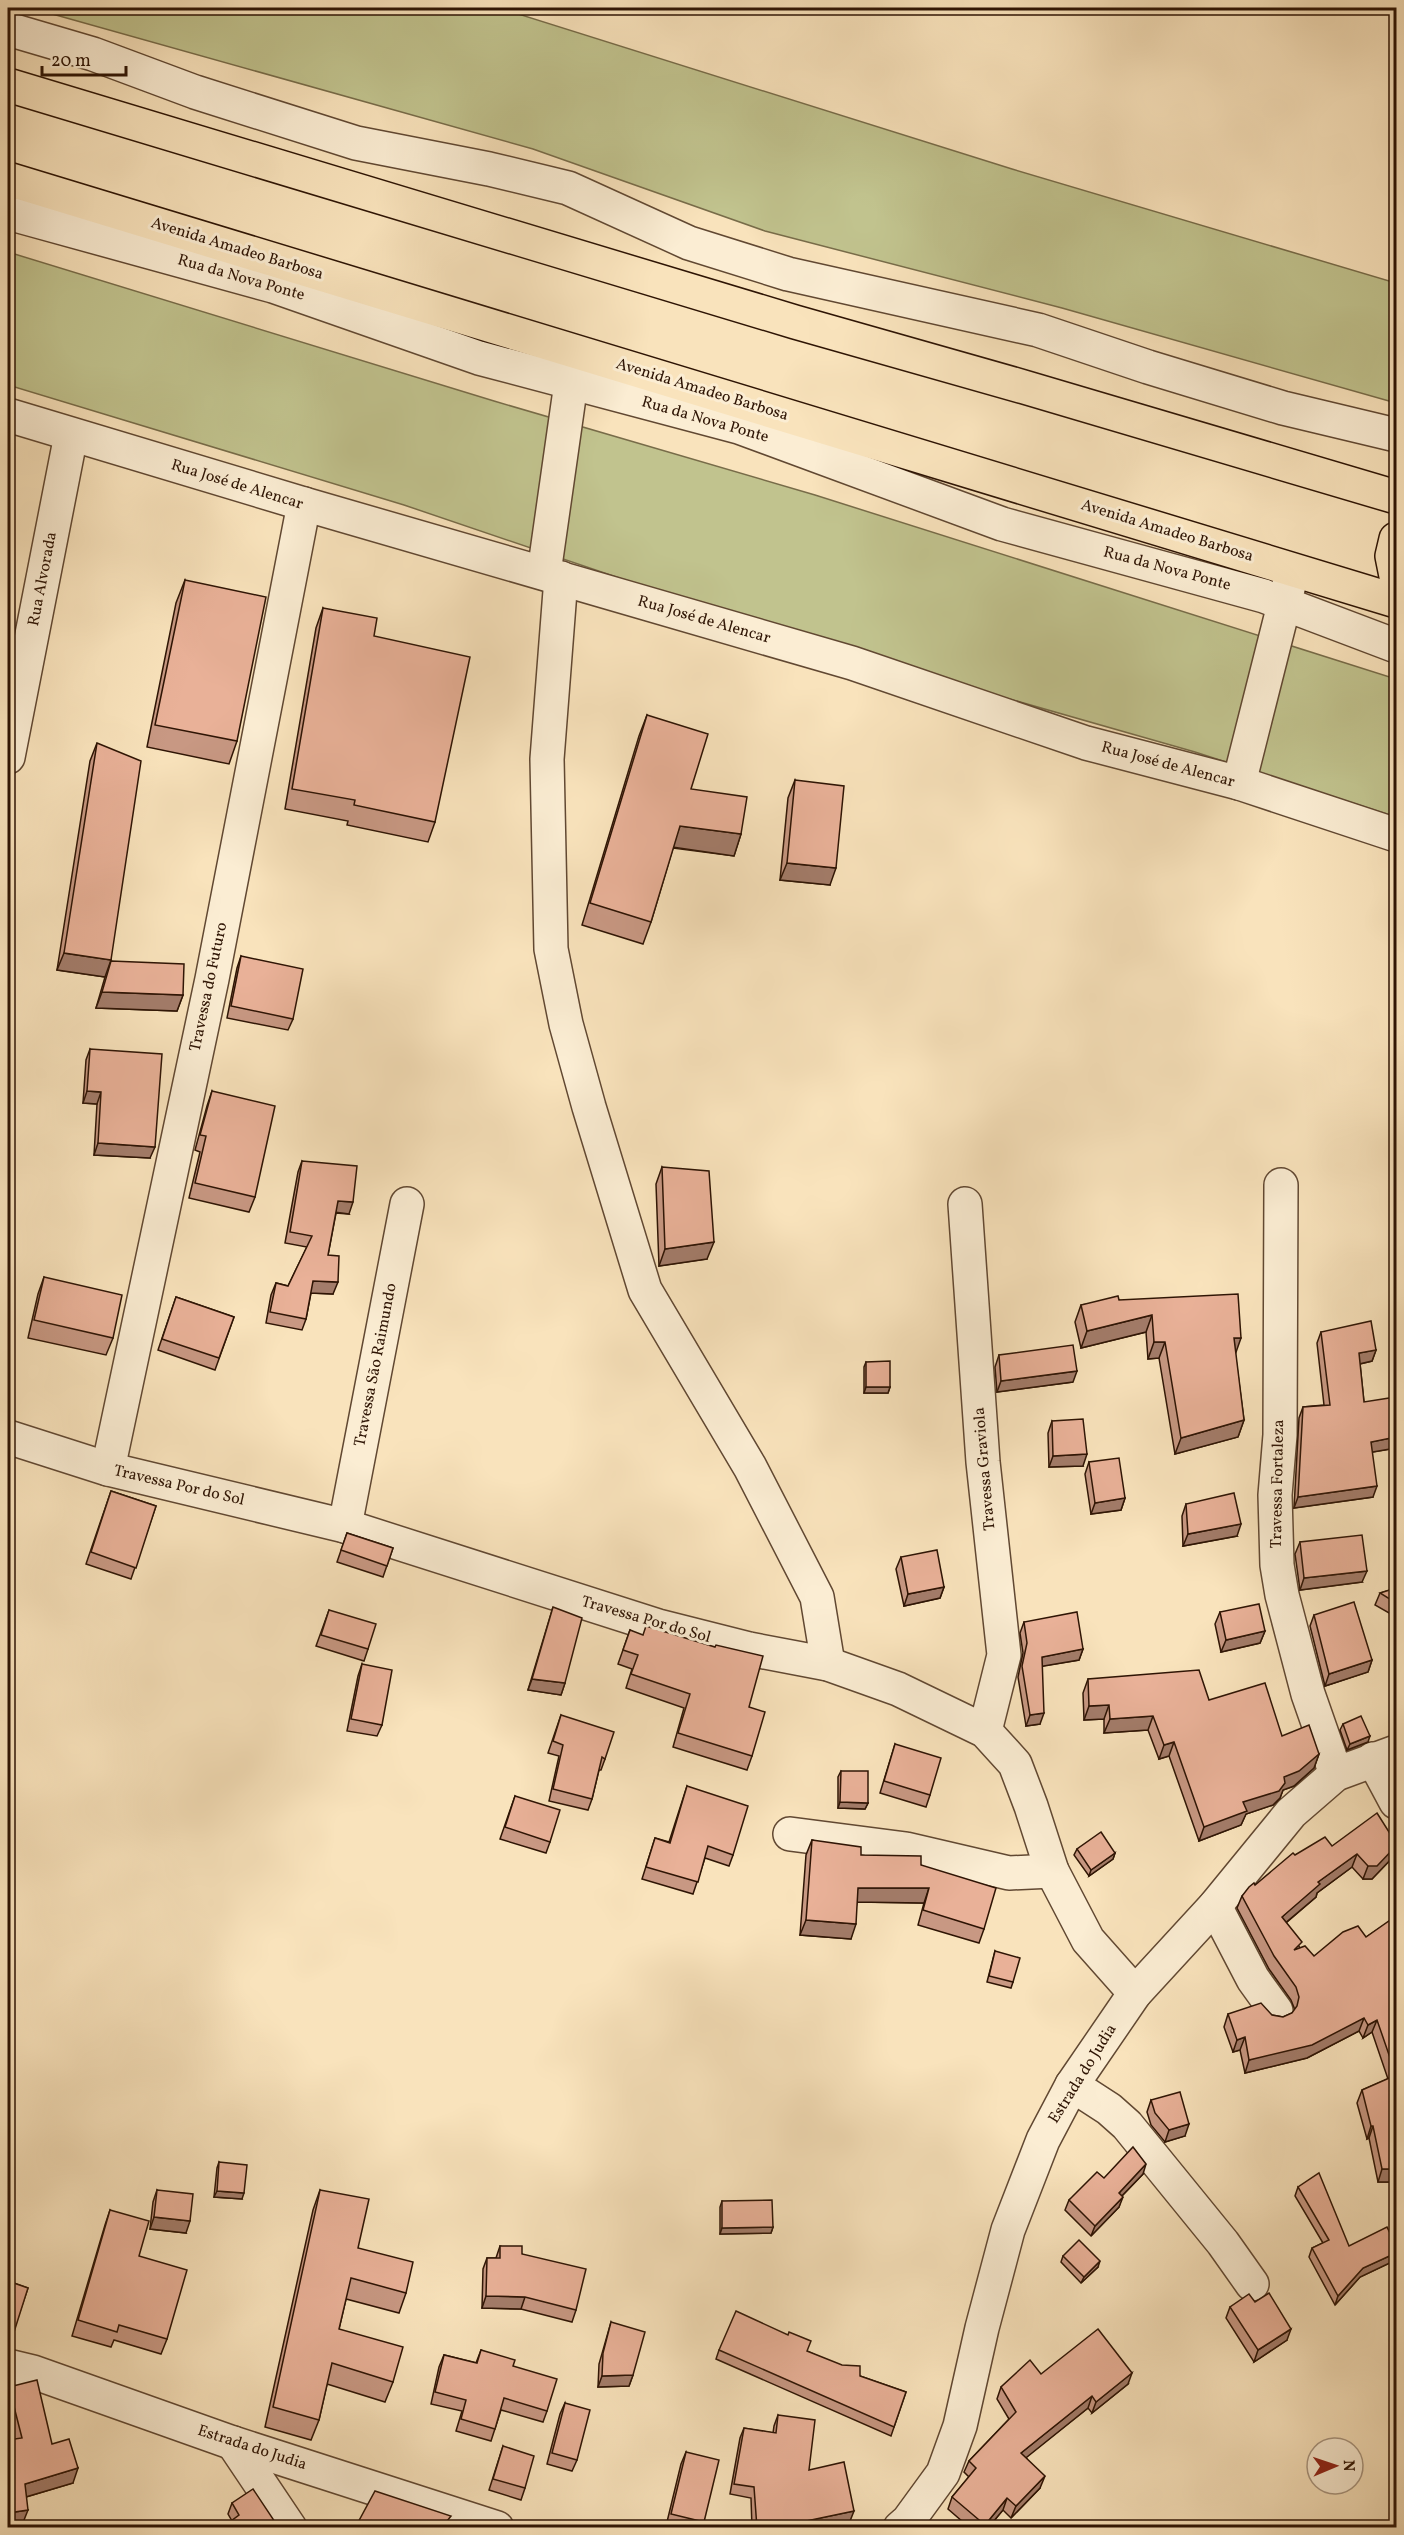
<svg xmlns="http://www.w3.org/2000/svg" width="1404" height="2535" viewBox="0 0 1404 2535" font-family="Vollkorn,serif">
	<rect width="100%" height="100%" fill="#f9e3bc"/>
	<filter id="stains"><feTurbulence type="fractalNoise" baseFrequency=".00333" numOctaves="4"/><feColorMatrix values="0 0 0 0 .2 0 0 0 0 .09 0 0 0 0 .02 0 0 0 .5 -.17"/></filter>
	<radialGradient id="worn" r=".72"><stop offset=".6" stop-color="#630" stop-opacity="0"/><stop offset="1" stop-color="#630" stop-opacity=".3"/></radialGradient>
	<g fill="#c1c38e" stroke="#786c49" stroke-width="1.5">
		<path d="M31,8h468l513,161 384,114v120l-334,-95 -297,-77 -232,-82z"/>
		<path d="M8,252l486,149 321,94 581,184v138l-201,-65 -399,-114 -392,-133 -396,-120z"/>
	</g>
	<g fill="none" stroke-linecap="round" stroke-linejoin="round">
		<g stroke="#614832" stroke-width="36">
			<g id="minor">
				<path d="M8,29l85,25 102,38 161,51 133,26 79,19 121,55 99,31 250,56 110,37 135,41 113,27"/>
				<path d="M8,213l265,73 206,72 260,69 263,97 262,72 132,50"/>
				<path d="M8,415l296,89 548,159 234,80 153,40 157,52"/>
				<path d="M544,573l30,-211"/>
				<path d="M561,578l-14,181 4,190 15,75 23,83 56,183 105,177 67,130 11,67"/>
				<path d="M8,757l63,-322"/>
				<path d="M1239,783l51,-202"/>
				<path d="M1281,1185l-1,250 -5,60 2,70 5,30 26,99 28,80"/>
				<path d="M965,1204l18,258 21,193 -19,76"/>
				<path d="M8,1437l100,32 237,57 313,100 91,23 79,15 70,25 87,42 30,33 16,42 21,65 36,69 47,53"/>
				<path d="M108,1469l104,-490 92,-475"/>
				<path d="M345,1526l62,-322"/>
				<path d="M1373,1759l23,43"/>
				<path d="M790,1834l116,15 103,24 43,-2"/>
				<path d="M1215,1906l38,73 23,32"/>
				<path d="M1072,2085l37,24 18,16 96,118 29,41"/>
				<path d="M8,2366l25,6 200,71 264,85"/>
				<path d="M233,2443l57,85"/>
				<path d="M900,2528l8,-7 35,-48 17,-47 22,-98 26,-98 35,-90 29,-55 63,-92 80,-87 76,-93 45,-39 60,-22"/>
			</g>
		</g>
		<g stroke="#2e1404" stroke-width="36">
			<g id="major">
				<path d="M8,85l787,237 229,65 372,110"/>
				<path d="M8,179l1388,422"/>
				<path d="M1396,539l-4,17 4,20"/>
			</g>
		</g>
		<use href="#minor" stroke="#fbedd3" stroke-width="33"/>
		<use href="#major" stroke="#f9e3bc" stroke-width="33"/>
	</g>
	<g fill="#c89883" stroke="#2e1404" stroke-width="1.5">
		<path d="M185,580l52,161 -8,23 -82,-17 29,-144z"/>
		<path d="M323,608l112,214 -7,20 -81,-17 1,-4 -63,-12 31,-181z"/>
		<path d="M647,715l44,74 50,45 -7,22 -61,-8 -22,74 -8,22 -61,-19 57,-189z"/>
		<path d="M97,743l14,218 72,34 -6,16 -81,-3 9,-31 -48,-7 33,-209z"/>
		<path d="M795,780l35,105 -50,-5 8,-82z"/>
		<path d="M241,956l52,63 -5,11 -61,-12 10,-50z"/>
		<path d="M90,1049l60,109 -56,-3 3,-51 -14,-1 3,-43z"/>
		<path d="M212,1091l43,106 -6,15 -60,-14 11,-46 -5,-2 12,-44z"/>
		<path d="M302,1161l47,53 -13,-1 -8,42 5,39 -22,-1 -5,26 -4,11 -36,-7 5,-28 5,-12 12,3 19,-39 -22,-4 13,-71z"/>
		<path d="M662,1167l45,92 -48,7 -3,-82z"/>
		<path d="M44,1277l69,61 -7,17 -78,-17 10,-44z"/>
		<path d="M176,1297l58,20 -19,53 -57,-20z"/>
		<path d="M1119,1300l116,52 9,68 -6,17 -63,17 -16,-96 -11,1 -2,-27 -65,16 -6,-26 6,-17z"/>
		<path d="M1321,1332l55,18 -4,11 -12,3 4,38 32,46 -24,4 1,45 -79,11 5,-90 4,-11 21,-2 -7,-62z"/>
		<path d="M999,1355l74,27 -76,10 -2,-25z"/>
		<path d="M866,1362l24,25 -2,6h-24v-26z"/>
		<path d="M1052,1421l31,45 -34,1 -1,-34z"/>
		<path d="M1089,1462l36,36 -4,12 -30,4 -6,-40z"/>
		<path d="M111,1491l45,15 -25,73 -45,-15z"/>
		<path d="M1186,1504l51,32 -54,10 -1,-30z"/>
		<path d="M347,1533l46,15 -10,29 -46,-15z"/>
		<path d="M1300,1542l62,40 -62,8 -5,-36z"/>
		<path d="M901,1557l43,30 -4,11 -36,8 -8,-37z"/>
		<path d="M1396,1588v29l-21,-12 5,-12z"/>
		<path d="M553,1607l12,76 -4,12 -33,-5z"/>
		<path d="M329,1610l39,39 -4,12 -48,-15z"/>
		<path d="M1220,1612l45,19 -5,12 -39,9 -6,-28z"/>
		<path d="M1314,1615l58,45 -4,12 -43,14 -15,-60z"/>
		<path d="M1024,1622l59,27 -4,11 -37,6 -2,58 -14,2 -8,-49 5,-24 -3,-20z"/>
		<path d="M630,1630l119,77 3,49 -5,14 -74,-23 11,-39 -58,-20 6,-19 -14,-5z"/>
		<path d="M362,1664l20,61 -5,11 -30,-5 11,-55z"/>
		<path d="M1088,1679l121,21 110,54 -5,14 -20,18 -11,4 -3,8 -7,7 -27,9 -5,11 -42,16 -30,-85 -10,3 -11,-29 -44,3v-14l-20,1 -1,-27z"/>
		<path d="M561,1715l44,44 -4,11h-2l-7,29 -4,11 -39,-9 10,-45 -11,-3z"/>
		<path d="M1343,1724l25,18 -21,8 -7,-20z"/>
		<path d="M895,1744l35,51 -4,12 -46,-14z"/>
		<path d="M841,1771l27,32 -3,6 -27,-1v-31z"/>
		<path d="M687,1786l46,69 -4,11 -24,-8 -12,36 -51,-15 13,-41 14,4z"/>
		<path d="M515,1796l35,46 -4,11 -46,-14z"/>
		<path d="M812,1840l49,15 60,10 63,64 -5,14 -61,-18 6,-22 -67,-1 -6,37 -51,-4 6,-80z"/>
		<path d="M1396,1843v4l-3,10 -21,22h-9l-11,-12 -35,26 -1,4 -30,26 14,25 14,8 52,-19 30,-20v-2v267h-18l-9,-44 -2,1 -10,-36 5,-13 26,-11 -16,-47 -9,6 -4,-7 -52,27 -62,15 -5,-23 -7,2 -9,-25 4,-13 44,1 11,2 9,-4 3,-3 -4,-10 -22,-31 -32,-61 5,-12 53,-41 37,-9z"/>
		<path d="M1077,1849l38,4 -2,6 -24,17 -15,-21z"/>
		<path d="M995,1951l18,31 -2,6 -24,-6z"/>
		<path d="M1151,2100l34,36 -20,6 -14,-17 -4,-13z"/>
		<path d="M219,2162l23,37 -28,-2 3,-29z"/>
		<path d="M1143,2174l-21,22 -3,11 -28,29 -26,-26 4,-10 35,-22z"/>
		<path d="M1298,2187l51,59 47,14 -36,17 -25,28 -26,-48 3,-9 11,-5 -28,-47z"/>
		<path d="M157,2190l29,43 -36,-4 3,-27z"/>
		<path d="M320,2190l38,58 48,45 -7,20 -53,-14 -7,30 54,53 -8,20 -58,-18 -8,36 -8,20 -46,-13 48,-217z"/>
		<path d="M722,2201l51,26 -2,6 -51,1v-27z"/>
		<path d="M110,2210l29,46 28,83 -6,15 -47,-14 -3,7 -39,-11 33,-111z"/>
		<path d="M500,2246l22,8 54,56 -4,12 -51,-13 -39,-1 1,-39 4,-11h9z"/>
		<path d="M1063,2256l35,11 -17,16 -20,-21z"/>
		<path d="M8,2281l20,7 -18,53 -2,-1z"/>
		<path d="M1255,2302l32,38 -33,22 -28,-44 4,-11z"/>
		<path d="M611,2322l22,53 -4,11 -31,1 1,-23z"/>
		<path d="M481,2350l32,16 34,45 -4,11 -42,-12 -10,31 -35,-10 6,-20 -31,-7 8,-37 5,-12 32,8z"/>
		<path d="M719,2350l88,1 53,25 46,16 -15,44 -175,-77z"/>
		<path d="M1041,2374l87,10 -36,29 -4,-5 -62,49 14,31 -29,30 -8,-8 -15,18h-18l-22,-19 4,-12 17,-20 -5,-5 5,-11 40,-42 -12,-20 4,-12z"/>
		<path d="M9,2387l43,57 21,39 -47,14 -4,28 -9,-86 -5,-20v-29z"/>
		<path d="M565,2403l12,57 -5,11 -25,-7 13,-50z"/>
		<path d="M778,2415l31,55 41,51 -29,7h-69l-1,-30 -21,-4 10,-56 4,-10 29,5 1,-7z"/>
		<path d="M503,2446l22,42 -4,12 -32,-10z"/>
		<path d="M686,2452l18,70 -2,6h-28l-8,-2 15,-62z"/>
		<path d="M232,2503l47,25h-53l1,-4 5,-3 -4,-7z"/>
	</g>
	<g fill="#a37c6a" stroke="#2e1404" stroke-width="1.5">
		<path d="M680,826l61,8 -7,22 -62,-9z"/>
		<path d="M787,863l49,5 -6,17 -50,-5z"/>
		<path d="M64,953l47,7 -6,17 -48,-7z"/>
		<path d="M102,992l81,3 -6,16 -81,-3z"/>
		<path d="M87,1091l14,1 -4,12 -14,-1z"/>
		<path d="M98,1143l57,4 -5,11 -56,-3z"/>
		<path d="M338,1201l15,1 -4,12 -15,-2z"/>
		<path d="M714,1242l-7,17 -48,7 6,-17z"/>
		<path d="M313,1281l25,1 -5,12 -24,-1z"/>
		<path d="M1152,1315l-6,17 -65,16 6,-17z"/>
		<path d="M1234,1338h7l-6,17z"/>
		<path d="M1154,1342h11l-6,16 -11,1z"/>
		<path d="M1376,1350l-4,11 -17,4 4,-12z"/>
		<path d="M1077,1371l-4,11 -76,10 4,-11z"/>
		<path d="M866,1387h24l-2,6h-24z"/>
		<path d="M1244,1420l-6,17 -63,17 6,-16z"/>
		<path d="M1396,1437v11l-29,5 4,-11z"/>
		<path d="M1087,1454l-4,12 -34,1 4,-11z"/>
		<path d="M1377,1486l-4,11 -79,11 4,-11z"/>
		<path d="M1125,1498l-4,12 -30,4 4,-11z"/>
		<path d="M1241,1524l-4,12 -54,10 5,-12z"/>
		<path d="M1367,1571l-5,11 -62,8 4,-12z"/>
		<path d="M944,1587l-4,11 -36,8 4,-12z"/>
		<path d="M1265,1631l-5,12 -39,9 5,-12z"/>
		<path d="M1083,1649l-4,11 -41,7 4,-10z"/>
		<path d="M1372,1660l-4,12 -43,14 4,-12z"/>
		<path d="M532,1679l33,4 -4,12 -33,-5z"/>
		<path d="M1109,1705l-5,14 -20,1 5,-14z"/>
		<path d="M1044,1713l-4,11 -14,2 4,-11z"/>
		<path d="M1153,1716l-5,14 -44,3 6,-14z"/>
		<path d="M1370,1736l-2,6 -21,8 3,-6z"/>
		<path d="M1174,1742l-5,14 -10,3 5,-14z"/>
		<path d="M1319,1754l-5,14 -20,18 -11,4 -3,8 -7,7 -27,9 -5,11 -42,16 5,-14z"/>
		<path d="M840,1802l28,1 -3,6 -27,-1z"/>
		<path d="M1396,1846l-3,11 -21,22h-9l5,-13z"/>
		<path d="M1115,1853l-2,6 -24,17 2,-6z"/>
		<path d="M1357,1854l-5,13 -35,26 -1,4 -39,33 5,-13 36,-35z"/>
		<path d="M858,1888h71l-5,15 -71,-1z"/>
		<path d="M806,1920l50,4 -5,15 -51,-4z"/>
		<path d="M1364,2018l-5,13 -52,27 -62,15 4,-13z"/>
		<path d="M1377,2020l-5,12 -9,6 5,-13z"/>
		<path d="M1245,2037l-5,13 -7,2 4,-12z"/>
		<path d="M1189,2124l-4,12 -20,6 4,-12z"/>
		<path d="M1371,2126h2l-4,12 -2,1z"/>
		<path d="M1146,2164l-3,10 -28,29 4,-10z"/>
		<path d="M1382,2169h14v13h-18z"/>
		<path d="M217,2191l27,2 -2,6 -28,-2z"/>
		<path d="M1123,2197l-4,10 -28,29 4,-10z"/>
		<path d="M154,2217l36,4 -4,12 -36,-4z"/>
		<path d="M773,2227l-2,6 -51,1 2,-6z"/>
		<path d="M1396,2253v7l-36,17 -25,28 3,-9 25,-28z"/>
		<path d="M1100,2261l-2,6 -17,16 3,-6z"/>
		<path d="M486,2296l39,1 -4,12 -39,-1z"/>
		<path d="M1291,2329l-4,11 -33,22 4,-12z"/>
		<path d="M1132,2373l-4,11 -36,29 4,-11z"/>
		<path d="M633,2375l-4,11 -31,1 4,-11z"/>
		<path d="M1092,2396l-4,12 -71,57 4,-12z"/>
		<path d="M78,2468l-5,15 -54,16 6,-15z"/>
		<path d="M1045,2476l-5,12 -29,30 5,-12z"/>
		<path d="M1007,2498l-4,12 -15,18h-4l1,-3z"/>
		<path d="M28,2510l-6,15 -14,2v-14z"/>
		<path d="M854,2511l-4,10 -29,7h-22l2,-6z"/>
	</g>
	<g fill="#e9b198" stroke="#2e1404" stroke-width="1.5">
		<path d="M185,580l81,17 -29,144 -82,-16z"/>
		<path d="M323,608l54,10 -3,18 96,21 -35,165 -81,-17 1,-5 -63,-11z"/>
		<path d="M647,715l61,19 -17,55 56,8 -6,37 -61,-8 -29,96 -61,-19z"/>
		<path d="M97,743l44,18 -30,199 -47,-7z"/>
		<path d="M795,780l49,6 -8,82 -49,-5z"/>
		<path d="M241,956l62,13 -10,50 -62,-13z"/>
		<path d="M111,961l73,3 -1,31 -81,-3z"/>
		<path d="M90,1049l72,5 -7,93 -57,-4 3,-51 -14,-1z"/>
		<path d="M212,1091l63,15 -20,91 -60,-14 11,-47 -6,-1z"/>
		<path d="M302,1161l55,5 -4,36 -15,-1 -10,54 11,1 -1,26 -25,-1 -7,38 -36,-7 6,-29 12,3 24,-50 -22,-4z"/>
		<path d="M662,1167l47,4 5,71 -49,7z"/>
		<path d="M44,1277l78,18 -9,43 -79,-18z"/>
		<path d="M1238,1294l3,44h-7l10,82 -63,18 -16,-96h-11l-2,-27 -65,16 -6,-26 37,-9 1,4z"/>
		<path d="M176,1297l58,20 -15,41 -57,-19z"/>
		<path d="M1371,1321l5,29 -17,3 5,49 32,-5v40l-25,5 6,44 -79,11 5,-90 27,-2 -9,-73z"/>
		<path d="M1073,1345l4,26 -76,10 -2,-26z"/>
		<path d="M890,1361v26h-24v-25z"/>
		<path d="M1083,1419l4,35 -34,2 -1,-35z"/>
		<path d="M1119,1458l6,40 -30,5 -6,-41z"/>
		<path d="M111,1491l45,15 -20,62 -45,-16z"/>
		<path d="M1234,1493l7,31 -53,10 -2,-30z"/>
		<path d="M347,1533l46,15 -6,18 -46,-16z"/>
		<path d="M1362,1535l5,36 -63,7 -4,-36z"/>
		<path d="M937,1550l7,37 -36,7 -7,-37z"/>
		<path d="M1396,1588v15l-16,-10z"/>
		<path d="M1354,1602l18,58 -43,14 -15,-59z"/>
		<path d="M1259,1604l6,27 -39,9 -6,-28z"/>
		<path d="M553,1607l29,11 -17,65 -33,-4z"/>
		<path d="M329,1610l47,14 -8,25 -47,-14z"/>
		<path d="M1077,1612l6,37 -41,8 2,56 -14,2 -8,-49 5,-23 -3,-21z"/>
		<path d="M646,1626l69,21 1,-2 47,11 -14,51 16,5 -13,44 -74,-23 12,-39 -59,-20 7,-19 -15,-5 7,-20 13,5z"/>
		<path d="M362,1664l30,6 -10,55 -31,-6z"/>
		<path d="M1199,1670l10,30 56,-17 17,53 27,-11 10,29 -20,17 -15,6 1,6 -6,8 -36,11 4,9 -43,16 -30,-85 -10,3 -11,-29 -43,3 -1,-14 -20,1 -1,-27z"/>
		<path d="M561,1715l53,17 -9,27 -3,-2 -10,42 -39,-10 10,-44 -10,-4z"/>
		<path d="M1361,1716l9,20 -20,8 -7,-20z"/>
		<path d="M895,1744l46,14 -11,37 -46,-14z"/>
		<path d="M841,1771h27v32l-28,-1z"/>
		<path d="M687,1786l61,20 -15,49 -25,-9 -10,36 -52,-15 9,-29 15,5z"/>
		<path d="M515,1796l45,14 -10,32 -45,-15z"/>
		<path d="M1377,1813l19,30v3l-19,20h-9l-11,-12 -39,28 2,2 -38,33 20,25 -8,8 11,-4 9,10 29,-24 15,-6 8,11 30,-21v253h-14l-9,-43h-2l-9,-36 34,-15 -19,-55 -9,5 -4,-7 -52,27 -63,15 -4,-23 -8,3 -9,-26 33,-11 11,12 11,2 9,-4 5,-7 2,-9 -3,-10 -22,-31 -32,-60 7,-9 5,-4 1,2 38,-32 2,2 30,-18 7,9z"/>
		<path d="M1101,1832l14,21 -24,17 -14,-21z"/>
		<path d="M812,1840l49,7v8l60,1v9l75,23 -12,41 -61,-19 6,-22h-71l-2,36 -50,-4z"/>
		<path d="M995,1951l25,7 -7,24 -24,-6z"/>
		<path d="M1180,2092l9,32 -20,6 -14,-17 -4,-13z"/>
		<path d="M1133,2147l13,17 -27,29 4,4 -28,29 -26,-26 28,-28 7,6z"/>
		<path d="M219,2162l28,3 -3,28 -27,-2z"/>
		<path d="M1319,2173l30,73 38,-19 9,19v7l-33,15 -25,28 -26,-48 17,-8 -31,-53z"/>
		<path d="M157,2190l36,4 -3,27 -36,-4z"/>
		<path d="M320,2190l49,9 -11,49 55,14 -7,31 -55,-15 -12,51 64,18 -10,35 -61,-19 -13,57 -46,-13z"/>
		<path d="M772,2200l1,27 -51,1v-27z"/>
		<path d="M110,2210l39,11 -10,35 48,14 -20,69 -48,-14 -2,7 -39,-12z"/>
		<path d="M1079,2240l21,21 -16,16 -21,-21z"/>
		<path d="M500,2246h22v8l64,15 -10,41 -51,-13 -39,-1 1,-38h13z"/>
		<path d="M8,2281l20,7 -14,44 -6,-2z"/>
		<path d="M1269,2293l22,36 -33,21 -28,-43 19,-13 6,8z"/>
		<path d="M736,2311l52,24 1,-3 22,9 -4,10 35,14 18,1v10l46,16 -12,35 -175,-77z"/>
		<path d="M611,2322l34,10 -12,43 -31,1 1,-23z"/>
		<path d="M1098,2329l34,44 -36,29 -4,-6 -71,57 24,23 -29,30 -9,-8 -22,27 -33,-28 24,-29 -7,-7 47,-49 -15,-25 29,-27 11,14z"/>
		<path d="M481,2350l34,10 -2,6 44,13 -10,32 -43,-13 -9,31 -34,-10 5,-19 -31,-8 9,-37 33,8z"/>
		<path d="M37,2380l15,64 17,-5 9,29 -53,16 3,26 -20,3v-73l14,-2 -13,-51z"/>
		<path d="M565,2403l25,7 -13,50 -25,-7z"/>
		<path d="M778,2415l37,5 -6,50 35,-8 10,49 -53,11v6h-44l-3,-41 -20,-3 10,-56 32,5z"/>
		<path d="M503,2446l31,10 -9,32 -32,-9z"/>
		<path d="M686,2452l33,8 -15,62 -33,-8z"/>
		<path d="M253,2489l26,39h-49l-3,-4 12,-9 -7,-12z"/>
		<path d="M375,2491l76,25 -4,5 9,7h-101z"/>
	</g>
	<g text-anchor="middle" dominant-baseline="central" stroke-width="6" stroke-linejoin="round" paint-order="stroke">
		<g font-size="16" fill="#2e1404" stroke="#fbedd3">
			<text transform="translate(237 249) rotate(17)">Avenida Amadeo Barbosa</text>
			<text transform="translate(241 278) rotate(16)">Rua da Nova Ponte</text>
			<text transform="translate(702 390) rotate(17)">Avenida Amadeo Barbosa</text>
			<text transform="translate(705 420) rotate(16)">Rua da Nova Ponte</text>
			<text transform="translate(237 485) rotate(17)">Rua José de Alencar</text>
			<text transform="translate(1167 531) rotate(17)">Avenida Amadeo Barbosa</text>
			<text transform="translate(1167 569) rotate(15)">Rua da Nova Ponte</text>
			<text transform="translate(43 579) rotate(-79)">Rua Alvorada</text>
			<text transform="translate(704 620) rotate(16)">Rua José de Alencar</text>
			<text transform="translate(1168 765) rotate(15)">Rua José de Alencar</text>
			<text transform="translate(209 987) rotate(-78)">Travessa do Futuro</text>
			<text transform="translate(376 1365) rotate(-79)">Travessa São Raimundo</text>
			<text transform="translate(985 1469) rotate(-95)">Travessa Graviola</text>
			<text transform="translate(1278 1484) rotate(-89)">Travessa Fortaleza</text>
			<text transform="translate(179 1486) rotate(13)">Travessa Por do Sol</text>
			<text transform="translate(646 1620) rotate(16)">Travessa Por do Sol</text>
			<text transform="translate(1083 2074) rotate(-58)">Estrada do Judia</text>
			<text transform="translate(252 2448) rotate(18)">Estrada do Judia</text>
		</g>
	</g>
	<rect width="1404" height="2535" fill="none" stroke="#f9e3bc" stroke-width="30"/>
	<rect x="9" y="9" width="1386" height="2517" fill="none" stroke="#2e1404" stroke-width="3"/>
	<rect x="15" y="15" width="1374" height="2505" fill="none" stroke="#2e1404" stroke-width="1.5"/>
	<g transform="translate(1335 2466) rotate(88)"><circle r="28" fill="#fbedd3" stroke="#a99680" stroke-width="1.5"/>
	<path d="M0-4.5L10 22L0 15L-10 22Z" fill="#8f2418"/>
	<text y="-9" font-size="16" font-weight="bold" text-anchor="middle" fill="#2e1404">N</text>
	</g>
	<path d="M42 66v9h84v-9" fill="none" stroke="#2e1404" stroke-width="3"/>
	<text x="51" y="66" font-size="18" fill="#2e1404" stroke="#fbedd3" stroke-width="4.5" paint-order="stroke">20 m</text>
	<rect width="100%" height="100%" filter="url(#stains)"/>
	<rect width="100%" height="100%" fill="url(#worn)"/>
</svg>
